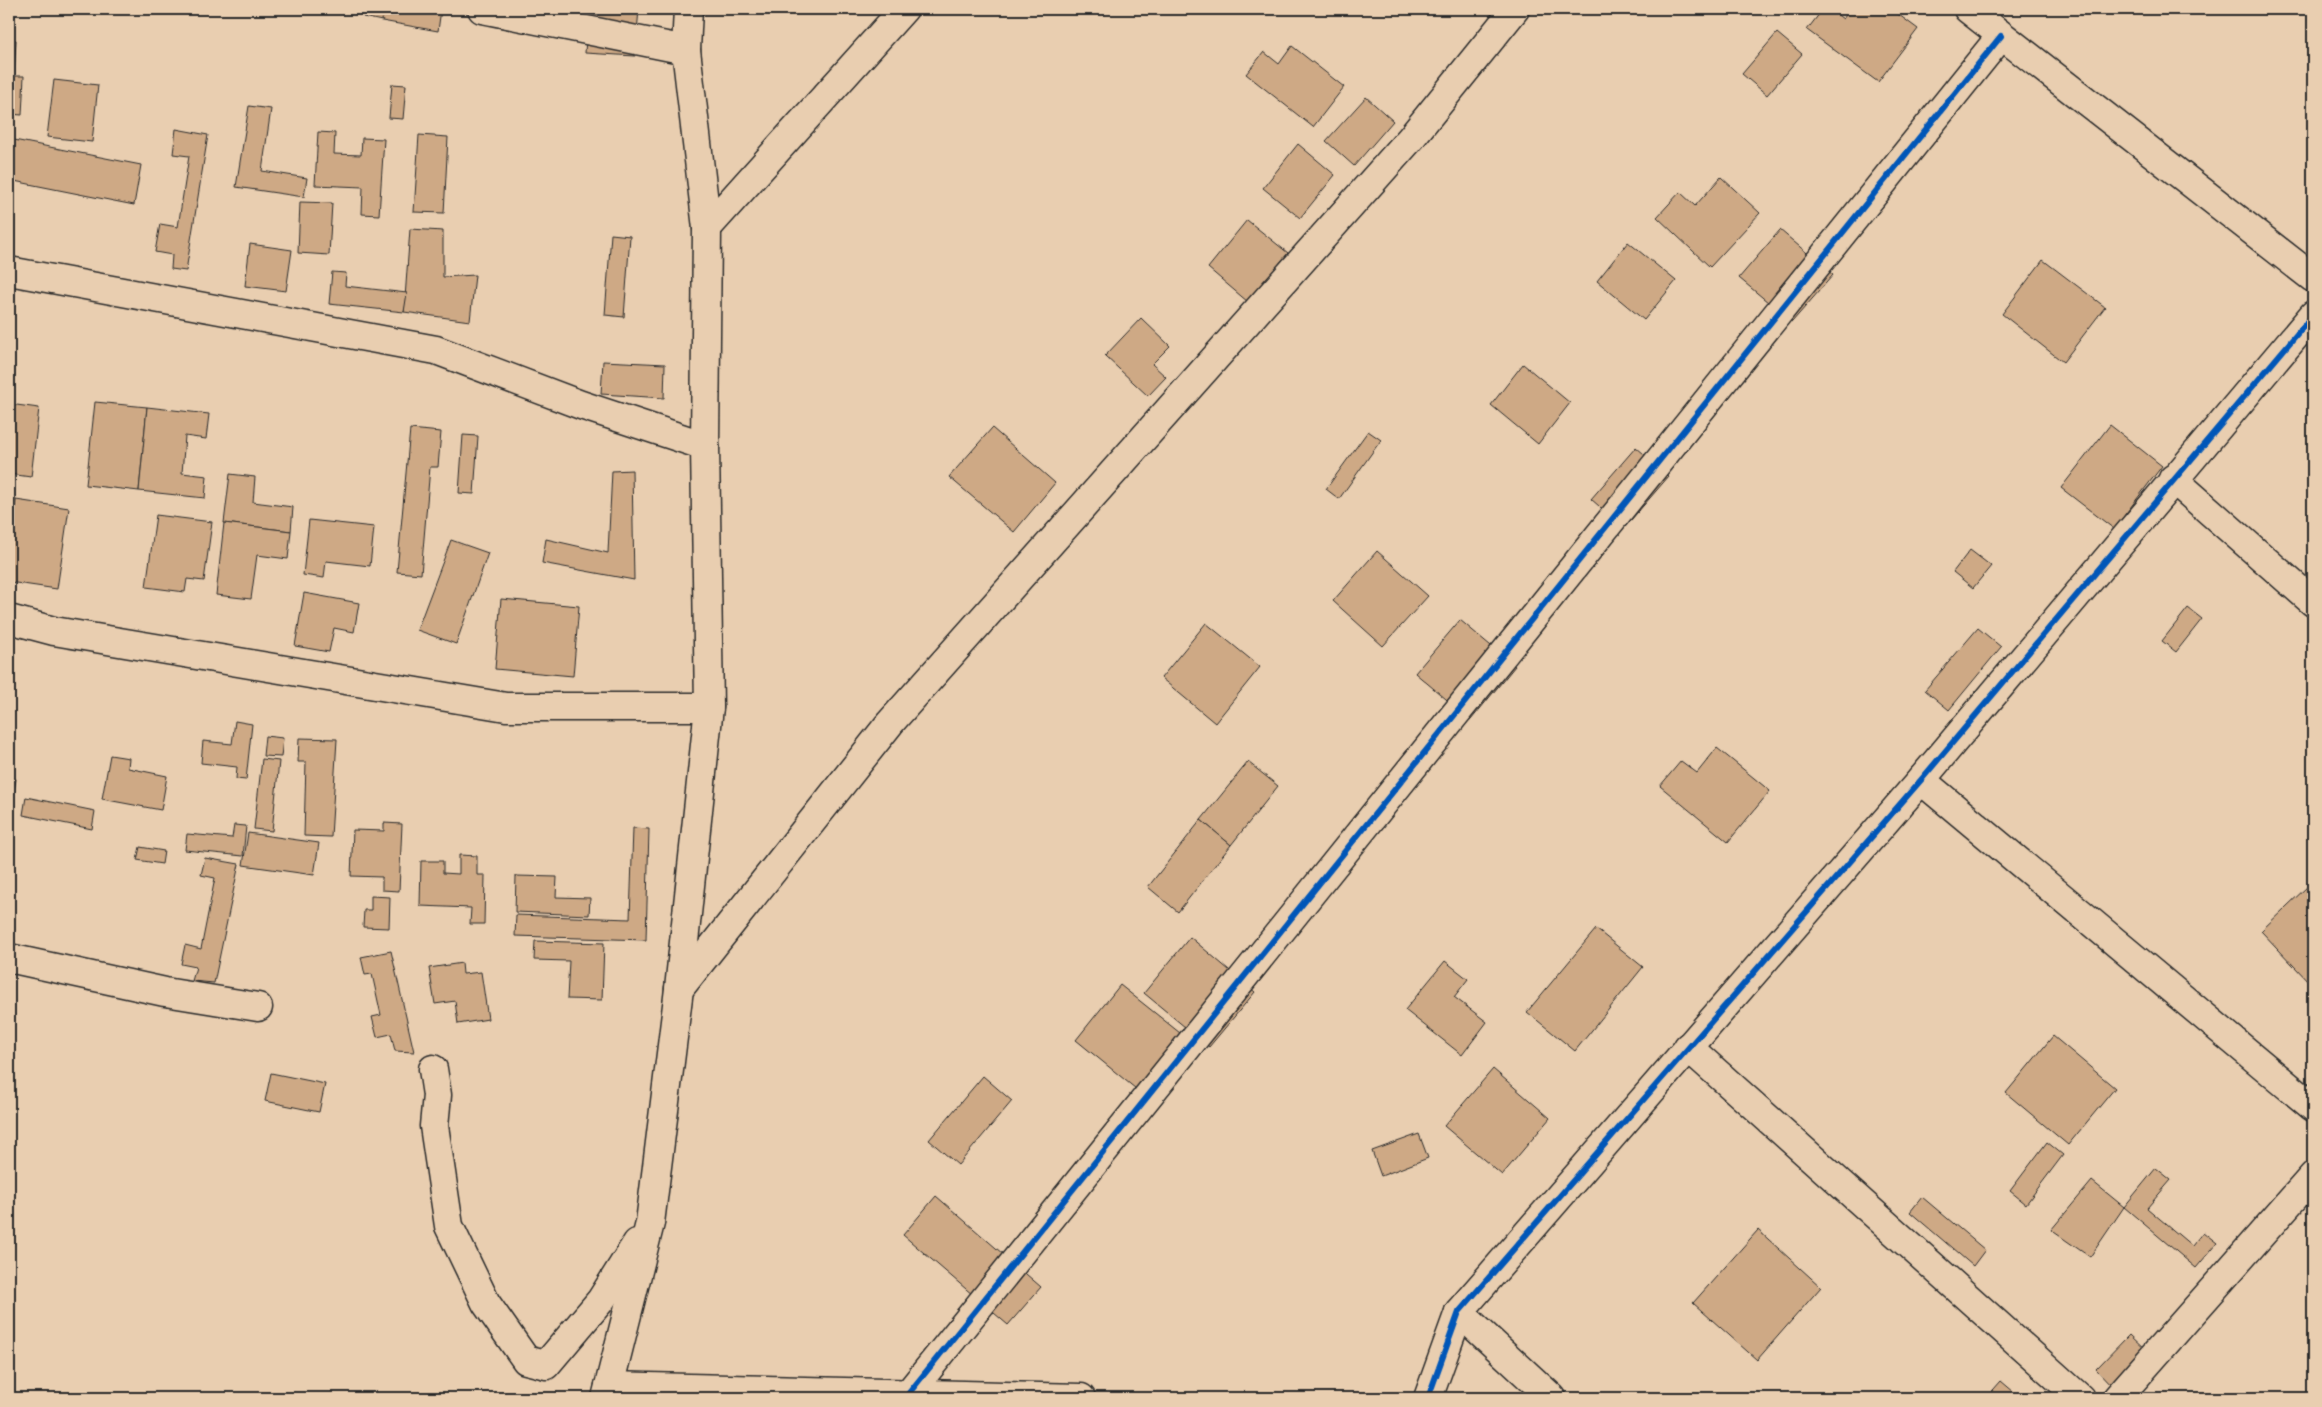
<svg xmlns="http://www.w3.org/2000/svg" width="2322" height="1407" viewBox="0 0 2322 1407" font-family="Mynerve,sans-serif">
	<rect width="100%" height="100%" fill="#e9ceb0"/>
	<filter id="ink" filterUnits="userSpaceOnUse"><feTurbulence type="fractalNoise" baseFrequency=".02" numOctaves="2"/><feDisplacementMap in="SourceGraphic" scale="10" xChannelSelector="R" yChannelSelector="G"/><feConvolveMatrix kernelMatrix="1 2 1 2 8 2 1 2 1" color-interpolation-filters="sRGB"/></filter>
	<g filter="url(#ink)">
		<g fill="#cea985" stroke="#2b2b2b">
			<path d="M365,9h19l-2,12 -19,-4z"/>
			<path d="M384,9h57l-3,22 -56,-10z"/>
			<path d="M588,9h51l-4,47 -50,-3z"/>
			<path d="M1823,9h7l13,10 7,-10h41l27,20 -40,53 -71,-52z"/>
			<path d="M1777,33l25,21 -35,41 -25,-21z"/>
			<path d="M9,40h7l-2,36h10l-2,39 -13,-1z"/>
			<path d="M1292,46l52,41 -31,40 -67,-53 18,-22 15,12z"/>
			<path d="M54,80l44,5 -6,57 -45,-5z"/>
			<path d="M392,84l14,1 -3,34 -14,-1z"/>
			<path d="M1366,97l27,24 -39,45 -28,-25z"/>
			<path d="M249,106l22,3 -9,62 45,7 -3,19 -68,-10z"/>
			<path d="M176,129l32,6 -22,136 -15,-2 1,-14 -17,-3 5,-28 18,3 11,-71 -16,-2z"/>
			<path d="M318,132l17,1 -1,21 27,1 1,-17 22,1 -5,76 -17,-1 1,-27 -48,-2z"/>
			<path d="M419,135l29,2 -4,76 -30,-1z"/>
			<path d="M9,139l132,26 -7,40 -125,-25z"/>
			<path d="M1298,144l37,31 -35,43 -37,-30z"/>
			<path d="M1721,177l39,36 -50,54 -53,-50 23,-25 15,14z"/>
			<path d="M300,202l32,1 -3,52 -31,-2z"/>
			<path d="M1247,220l41,33 -40,49 -40,-34z"/>
			<path d="M410,229l33,2v46l32,-2 -5,46 -66,-9z"/>
			<path d="M1780,230l53,45 -41,47 -53,-44z"/>
			<path d="M611,234l19,2 -6,81 -19,-2z"/>
			<path d="M1628,242l48,39 -32,39 -47,-39z"/>
			<path d="M250,244l42,6 -6,41 -41,-5z"/>
			<path d="M2043,260l62,47 -42,55 -61,-48z"/>
			<path d="M332,272l14,1 -1,13 62,7 -3,19 -75,-8z"/>
			<path d="M1141,318l29,28 -18,18 14,13 -18,19 -43,-40z"/>
			<path d="M603,361l62,3 -1,34 -63,-4z"/>
			<path d="M1523,364l47,39 -32,41 -47,-39z"/>
			<path d="M95,402l52,5 -8,84 -53,-6z"/>
			<path d="M9,404l30,4 -8,69 -22,-3z"/>
			<path d="M147,407l62,7 -3,25 -21,-3 -3,37 25,3 -2,22 -66,-7z"/>
			<path d="M2110,425l52,41 -48,63 -53,-41z"/>
			<path d="M992,428l63,55 -41,49 -65,-55z"/>
			<path d="M410,429l31,3 -3,35h-8l-9,107 -24,-2z"/>
			<path d="M1368,431l13,9 -42,59 -13,-10z"/>
			<path d="M463,435l15,1 -4,58 -15,-1z"/>
			<path d="M1636,447l33,29 -45,52 -33,-29z"/>
			<path d="M632,470l2,110 -92,-17 4,-24 62,14 4,-82z"/>
			<path d="M230,474l25,3 -2,25 40,5 -2,24 -67,-8z"/>
			<path d="M16,500l53,8 -12,81 -48,-7v-25z"/>
			<path d="M156,515l56,7 -8,59 -17,-2 -2,13 -39,-5z"/>
			<path d="M309,520l65,7 -4,39 -44,-5 -2,17 -21,-3z"/>
			<path d="M224,523l67,8 -3,28 -31,-4 -6,44 -35,-4z"/>
			<path d="M451,540l37,13 -32,91 -39,-14z"/>
			<path d="M1970,550l21,16 -18,22 -20,-16z"/>
			<path d="M1377,551l51,45 -45,50 -50,-45z"/>
			<path d="M304,593l55,10 -5,29 -20,-4 -5,24 -34,-6z"/>
			<path d="M501,599l78,7 -6,70 -78,-7z"/>
			<path d="M2188,608l14,11 -26,33 -14,-11z"/>
			<path d="M1460,620l55,46 -44,54 -56,-47z"/>
			<path d="M1206,623l54,44 -45,56 -54,-45z"/>
			<path d="M1978,628l23,19 -52,63 -24,-20z"/>
			<path d="M235,721l17,3 -6,56 -10,-1 1,-12 -36,-4 2,-22 29,3z"/>
			<path d="M265,736l18,2 -2,19 -18,-1z"/>
			<path d="M299,738l38,1 -6,98 -27,-1 2,-74h-8z"/>
			<path d="M1717,748l53,43 -42,51 -68,-56 21,-25 16,12z"/>
			<path d="M110,755l19,3 -1,10 39,8 -6,34 -59,-11z"/>
			<path d="M262,759l17,2 -7,70 -18,-2z"/>
			<path d="M1248,762l30,24 -47,59 -30,-25z"/>
			<path d="M9,778l7,1 -7,41z"/>
			<path d="M26,797l69,14 -3,18 -69,-14z"/>
			<path d="M1201,820l30,25 -53,67 -30,-25z"/>
			<path d="M384,823l18,1 -3,67 -17,-1v-13l-31,-1 2,-46 31,1z"/>
			<path d="M234,825l12,1 -3,30 -58,-6 2,-16 45,4z"/>
			<path d="M633,828l16,1 -3,111 -131,-4 1,-21 114,4z"/>
			<path d="M248,833l71,10 -5,32 -71,-10z"/>
			<path d="M140,847l24,4 -2,13 -25,-4z"/>
			<path d="M459,855l18,1v19h8l-1,49h-14l1,-16 -51,-2 1,-45h22v12l16,1z"/>
			<path d="M205,858l34,6 -25,119 -22,-2 4,-14 -15,-3 4,-19 16,4 14,-71 -14,-3z"/>
			<path d="M516,876l41,1 -1,20 34,1 -1,17 -74,-3z"/>
			<path d="M2309,885l4,4v90l-3,4 -49,-52z"/>
			<path d="M371,896l19,1 -1,31 -26,-1 1,-17h7z"/>
			<path d="M1596,929l47,38 -68,84 -48,-39z"/>
			<path d="M1190,937l65,55 -46,55 -65,-54z"/>
			<path d="M535,941l69,2 -2,57 -35,-1 2,-38 -35,-1z"/>
			<path d="M391,951l23,101 -19,-1 -4,-17 -14,3 -5,-20 9,-2 -9,-41 -7,1 -4,-18z"/>
			<path d="M1445,961l23,18 -14,18 33,25 -25,33 -57,-45z"/>
			<path d="M462,963l1,11 18,-2 7,47 -30,5 -3,-23 -20,3 -6,-36z"/>
			<path d="M1120,985l65,52 -44,56 -65,-53z"/>
			<path d="M2053,1036l62,52 -47,57 -62,-52z"/>
			<path d="M1493,1069l57,49 -48,57 -58,-49z"/>
			<path d="M271,1073l54,11 -6,28 -54,-11z"/>
			<path d="M983,1076l29,25 -54,64 -29,-25z"/>
			<path d="M1419,1134l9,24 -47,18 -9,-25z"/>
			<path d="M2047,1142l16,13 -37,49 -16,-13z"/>
			<path d="M2156,1168l15,12 -24,28 45,38 11,-14 14,11 -21,25 -72,-61z"/>
			<path d="M2092,1181l32,26 -34,50 -39,-27z"/>
			<path d="M936,1196l105,91 -33,38 -105,-90z"/>
			<path d="M1922,1197l63,53 -12,16 -63,-54z"/>
			<path d="M1758,1230l63,57 -64,73 -64,-57z"/>
			<path d="M2129,1335l18,17 -34,35 -17,-18z"/>
			<path d="M2001,1381l20,17h-35z"/>
		</g>
		<g fill="none" stroke-linecap="round" stroke-linejoin="round">
			<g stroke="#2b2b2b" stroke-width="31">
				<g id="minor">
					<path d="M482,9l204,41"/>
					<path d="M1968,9l345,269"/>
					<path d="M707,228l197,-219"/>
					<path d="M9,271l427,79 145,55 124,41"/>
					<path d="M2173,479l140,123"/>
					<path d="M9,619l45,12 452,76h203"/>
					<path d="M1921,780l392,327"/>
					<path d="M9,958l156,34 93,15"/>
					<path d="M679,989l211,-266 521,-585 104,-129"/>
					<path d="M1688,1047l392,351"/>
					<path d="M433,1069l4,26 -3,31 15,100 37,77 40,57 20,5 55,-65 36,-57"/>
					<path d="M1459,1312l93,86"/>
					<path d="M609,1386l472,12"/>
					<path d="M909,1393l1092,-1357"/>
					<path d="M606,1398l44,-175 29,-234 30,-282 -4,-261 2,-218 -21,-178 2,-41"/>
					<path d="M1428,1398l31,-86 462,-532 392,-465"/>
					<path d="M2117,1398l196,-222"/>
				</g>
			</g>
			<use href="#minor" stroke="#e9ceb0" stroke-width="28"/>
			<g stroke="#e9ceb0" stroke-width="9">
				<g id="cycleway">
					<path d="M909,1393l1092,-1357"/>
					<path d="M1428,1398l31,-86 462,-532 392,-465"/>
				</g>
			</g>
			<use href="#cycleway" stroke="#0057b8" stroke-width="6"/>
		</g>
	</g>
	<rect width="2322" height="1407" fill="none" stroke="#e9ceb0" stroke-width="30"/>
	<rect x="15" y="15" width="2292" height="1377" fill="none" stroke="#2b2b2b" stroke-width="2" filter="url(#ink)"/>
</svg>
